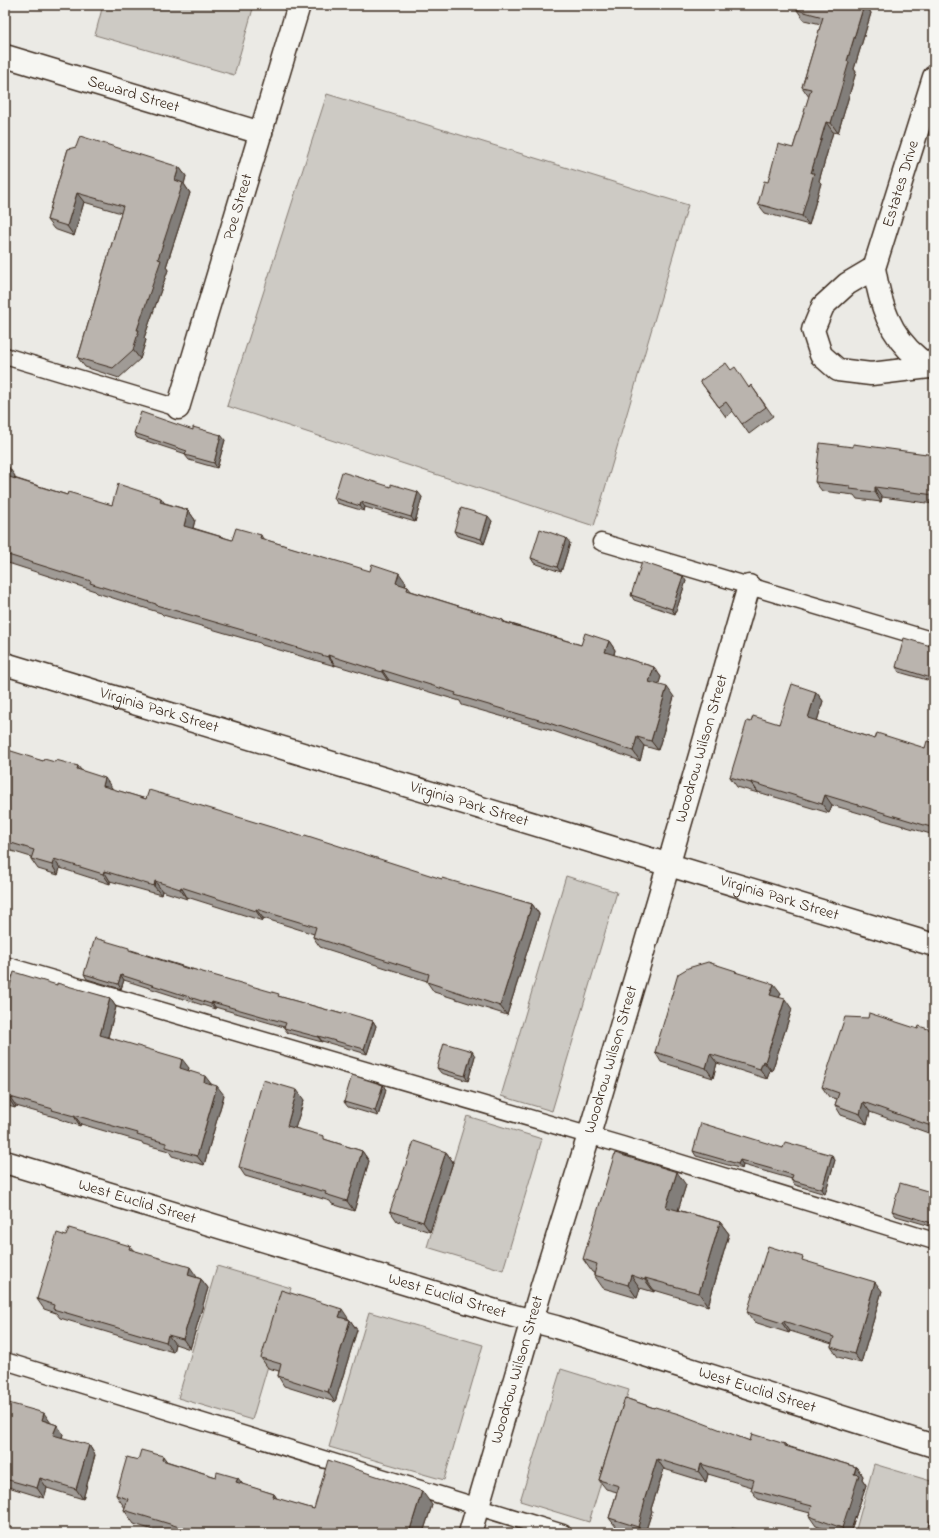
<svg xmlns="http://www.w3.org/2000/svg" width="939" height="1538" viewBox="0 0 939 1538" font-family="'Indie Flower',sans-serif">
	<rect width="100%" height="100%" fill="#ebeae5"/>
	<filter id="ink" filterUnits="userSpaceOnUse"><feTurbulence type="fractalNoise" baseFrequency=".025" numOctaves="2"/><feDisplacementMap in="SourceGraphic" scale="8" xChannelSelector="R" yChannelSelector="G"/><feConvolveMatrix kernelMatrix="1 2 1 2 8 2 1 2 1" color-interpolation-filters="sRGB"/></filter>
	<g filter="url(#ink)">
		<g fill="#cdcac4" stroke="#847a71">
			<path d="M103,5h151l-20,70 -139,-40z"/>
			<path d="M327,94l361,111 -94,321 -367,-120z"/>
			<path d="M566,876l51,16 -65,219 -51,-15z"/>
			<path d="M467,1116l75,23 -39,131 -76,-23z"/>
			<path d="M217,1266l74,22 -39,132 -74,-22z"/>
			<path d="M369,1312l114,33 -39,135 -115,-33z"/>
			<path d="M561,1369l68,21 -40,132 -69,-21z"/>
			<path d="M874,1464l60,18v51h-79z"/>
		</g>
		<g fill="none" stroke-linecap="round" stroke-linejoin="round">
			<g stroke="#3b2a1e" stroke-width="19">
				<g id="service">
					<path d="M5,356l173,52"/>
					<path d="M601,542l333,99"/>
					<path d="M5,965l617,180 312,96"/>
					<path d="M5,1361l558,172"/>
				</g>
			</g>
			<g stroke="#3b2a1e" stroke-width="25">
				<g id="minor">
					<path id="s1" d="M5,56l256,77"/>
					<path d="M934,77l-60,191c6,35 15,67 44,90 5,4 9,8 16,10"/>
					<path d="M874,268l-27,16 -24,22 -10,24 8,25 17,15 33,4 58,-7"/>
					<path id="s2" d="M178,408l121,-403"/>
					<path id="s3" d="M5,664l929,281"/>
					<path id="s4" d="M5,1162l494,150 57,15 378,119"/>
					<path id="s5" d="M470,1533l72,-247 47,-151 69,-234 91,-315"/>
				</g>
			</g>
			<use href="#service" stroke="#f6f6f2" stroke-width="16"/>
			<use href="#minor" stroke="#f6f6f2" stroke-width="22"/>
		</g>
		<g fill="#a09b96" stroke="#3b2a1e">
			<path d="M647,5h8l-1,2z"/>
			<path d="M799,5h67l5,8 -17,56 2,3 -18,61 -5,-1 -14,49 2,2 -12,42 -44,-12 -7,-9 10,-22 25,-34 16,-51 -7,-10 19,-63 -17,-4 -7,-10z"/>
			<path d="M68,149l111,18 7,9 -2,8 6,9 -24,74 2,3 -24,68 2,2 -6,19 -21,19 -34,-11 -7,-9 43,-145 -37,-11 -10,34 -20,-7 -7,-9z"/>
			<path d="M731,370l18,18 2,-3 22,31 -24,18 -16,-23 -7,6 -26,-36z"/>
			<path d="M193,430l32,10 -8,28 -28,-8 -4,-5 1,-1 -49,-16 -3,-5z"/>
			<path d="M853,447l81,8v49l-52,-7 -1,5 -24,-3 -3,-4 -32,-4 -7,-9z"/>
			<path d="M5,465l10,11 -1,2 53,17 45,10 53,-2 23,7 7,10 -2,8 39,12 29,-5 2,4 143,44 -1,3 3,1 3,4 92,29 2,2 76,23 28,-4 6,9 -1,5 40,12 7,10 -3,8 16,12 -16,53 -14,-4 -4,15 -87,-30 -91,-26 -2,-4 -71,-21 -1,1 -53,-16v1l-73,-21 -2,-2 -97,-28 -2,-2 -64,-20 -2,-2 -90,-29z"/>
			<path d="M422,497l-7,25 -50,-15 -1,4 -27,-8 -3,-5z"/>
			<path d="M492,521l-8,23 -27,-8 -3,-5z"/>
			<path d="M570,543l-9,29 -27,-9 -3,-5z"/>
			<path d="M686,581l-11,33 -41,-14 -3,-5z"/>
			<path d="M934,647v35l-35,-10 -3,-5z"/>
			<path d="M816,692l7,9 -6,20 58,18 50,9 9,-5v92l-102,-30 -3,8 -71,-21v1l-21,-6 -7,-10 21,-55 28,2z"/>
			<path d="M5,752l38,9 35,5 3,4 31,18v1l34,10 386,105 7,10 -32,101 -73,-23 -7,-10v-1l-107,-34 -7,-10 1,-3 -51,-16v3l-76,-24v2l-25,-8 -1,4 -51,-14v3l-50,-16 -2,7 -20,-6 -7,-10v-2l-26,-8z"/>
			<path d="M131,950l150,47 61,17 31,7 3,5 -9,28 -45,-13v1l-34,-9 -4,-5v-1l-69,-20v2l-91,-29 -3,9 -34,-10 -3,-5z"/>
			<path d="M736,971l1,2 44,20 -2,4 13,12 -20,62 -2,-1 -3,9 -50,-16 -4,15 -52,-16 -6,-10z"/>
			<path d="M57,985l53,13 6,9 -8,30 81,31 -1,2 23,14 13,11 -20,70 -32,-9 -3,-5 -26,-7 -1,-2 -61,-18 -1,2 -21,-7 -1,-1 -42,-12 -1,2 -10,-3v-102z"/>
			<path d="M918,1029l16,2v104l-64,-23 -3,12 -26,-9 -6,-10 2,-6 -8,-2 -7,-10z"/>
			<path d="M475,1056l-7,25 -27,-8 -4,-5z"/>
			<path d="M383,1085l3,5 -8,26 -30,-9 -4,-5z"/>
			<path d="M304,1100l-9,28 32,12 35,11 7,10 -15,50 -22,-7 -2,-3 -85,-25 -6,-9z"/>
			<path d="M783,1148l52,12 -10,34 -30,-9 -4,-5 1,-1 -49,-14 -1,4 -46,-13 -3,-5z"/>
			<path d="M446,1152l7,10 -23,70 -33,-11 -7,-10z"/>
			<path d="M686,1185l-8,25 42,12 9,12 -21,72 -54,-16v2l-14,-4 -3,10 -34,-10 -9,-13v-2l-2,-1 -9,-13z"/>
			<path d="M934,1193v34l-38,-11 -4,-5z"/>
			<path d="M130,1246l3,4 68,29 7,9 -18,61 -15,-5 -2,8 -113,-34 -4,-5 -12,-4 -7,-10z"/>
			<path d="M882,1291l-21,72 -23,-6 -7,-10 1,-3 -42,-13 -1,2 -35,-11 -7,-10z"/>
			<path d="M348,1318v1l2,1 7,10 -22,72 -51,-16 -6,-10 1,-5 -11,-3 -7,-10z"/>
			<path d="M625,1398l125,43 35,3 2,2 69,21 7,9 -1,3 4,6 -16,48h-13l-21,-7 -7,-10 1,-3 -52,-14 -7,-9 1,-3 -44,-13 -2,8 -42,-13 -13,40 1,2 -7,22h-11l-18,-6 -7,-9 8,-26 -11,-3 -7,-9z"/>
			<path d="M5,1402l46,21 6,2 6,9 -1,4 27,7 6,10 -12,44 -36,-11 -3,10 -39,-12z"/>
			<path d="M138,1460l28,1 50,16 58,17 3,5 37,10 118,-4 -9,28h-260l-29,-9 -10,-14 1,-2 -9,-13z"/>
		</g>
		<g fill="#827e7a" stroke="#3b2a1e">
			<path d="M864,5h2l5,8 -17,56 2,3 -18,61 -7,-10 16,-62z"/>
			<path d="M826,122l7,10 -14,49 2,2 -12,42 -7,-9 9,-43z"/>
			<path d="M5,127l4,6 -4,15z"/>
			<path d="M179,167l7,9 -2,8 6,9 -24,74 2,3 -24,68 2,2 -6,19 -7,-9 4,-20 21,-71 17,-79z"/>
			<path d="M77,193l7,9 -10,34 -7,-10z"/>
			<path d="M221,435l4,5 -8,28 -3,-5z"/>
			<path d="M8,466l7,10 -3,9 -6,-9z"/>
			<path d="M875,487l7,10 -1,5 -6,-10z"/>
			<path d="M418,492l4,5 -7,25 -4,-5z"/>
			<path d="M161,498l7,10 -8,-6z"/>
			<path d="M361,502l4,5 -1,4 -4,-5z"/>
			<path d="M188,510l7,10 -4,16 -7,-10z"/>
			<path d="M488,516l4,5 -8,23 -3,-5z"/>
			<path d="M566,538l4,5 -9,29 -4,-5z"/>
			<path d="M399,573l7,10 -3,10 -7,-10z"/>
			<path d="M683,576l3,5 -11,33 -3,-5z"/>
			<path d="M609,641l6,9 -3,12 -7,-10z"/>
			<path d="M328,655l7,10v1l-7,-9z"/>
			<path d="M654,667l7,10 -5,15 -7,-10z"/>
			<path d="M382,670l7,10 -1,1 -6,-9z"/>
			<path d="M667,687l7,10 -16,53 -7,-9z"/>
			<path d="M816,692l7,9 -8,27 -7,-10z"/>
			<path d="M637,737l7,9 -4,15 -7,-10z"/>
			<path d="M105,778l7,10 -2,8 -7,-10z"/>
			<path d="M751,782l7,10v1l-7,-10z"/>
			<path d="M825,795l7,10 -3,8 -7,-9z"/>
			<path d="M54,859l6,9 -2,7 -6,-10z"/>
			<path d="M104,871l6,10v3l-7,-10z"/>
			<path d="M155,881l7,10 -1,4 -7,-9z"/>
			<path d="M181,887l6,10v2l-7,-10z"/>
			<path d="M532,904l7,10 -32,101 -7,-9z"/>
			<path d="M256,909l7,9v3l-7,-10z"/>
			<path d="M121,975l3,5 -3,9 -3,-5z"/>
			<path d="M774,984l7,9 -4,11 -7,-9z"/>
			<path d="M110,998l6,9 -10,37 -6,-9z"/>
			<path d="M785,999l7,10 -20,62 -7,-9z"/>
			<path d="M212,1002l3,5v2l-4,-5z"/>
			<path d="M373,1021l3,5 -9,28 -3,-5z"/>
			<path d="M318,1036l4,5v1l-4,-5z"/>
			<path d="M472,1051l3,5 -7,25 -3,-5z"/>
			<path d="M710,1054l7,9 -4,15 -7,-10z"/>
			<path d="M182,1059l7,9 -3,9 -6,-9z"/>
			<path d="M763,1061l7,9 -3,9 -7,-10z"/>
			<path d="M205,1076l7,9 -8,-3z"/>
			<path d="M383,1085l3,5 -8,26 -3,-5z"/>
			<path d="M217,1086l7,9 -20,70 -7,-9z"/>
			<path d="M297,1090l7,10 -11,35 -6,-9z"/>
			<path d="M10,1097l6,9 -1,2 -6,-9z"/>
			<path d="M863,1102l7,10 -3,12 -7,-10z"/>
			<path d="M74,1115l7,9 -1,2 -6,-10z"/>
			<path d="M362,1151l7,10 -15,50 -7,-10z"/>
			<path d="M446,1152l7,10 -23,70 -7,-10z"/>
			<path d="M832,1155l3,5 -10,34 -3,-5z"/>
			<path d="M740,1160l3,5 -1,4 -4,-5z"/>
			<path d="M677,1172l9,13 -11,35 -9,-13z"/>
			<path d="M720,1222l9,12 -21,72 -9,-13z"/>
			<path d="M190,1267l7,10 -2,7 -7,-9z"/>
			<path d="M631,1275l9,13 -3,10 -9,-13z"/>
			<path d="M645,1278l9,12v2l-9,-12z"/>
			<path d="M201,1279l7,9 -18,61 -7,-10z"/>
			<path d="M875,1282l7,9 -21,72 -7,-9z"/>
			<path d="M342,1309l6,9 -2,9 -7,-10z"/>
			<path d="M350,1320l7,10 -22,72 -7,-10z"/>
			<path d="M783,1321l7,10 -1,2 -7,-10z"/>
			<path d="M168,1335l7,9 -2,8 -7,-10z"/>
			<path d="M44,1413l7,10 -9,-3z"/>
			<path d="M57,1425l6,9 -3,11 -7,-10z"/>
			<path d="M89,1445l6,10 -12,44 -7,-10z"/>
			<path d="M163,1456l10,14 -11,-10z"/>
			<path d="M657,1459l7,10 -13,40 1,2 -7,22h-3l-4,-6 6,-26z"/>
			<path d="M701,1464l7,10 -2,8 -7,-10z"/>
			<path d="M856,1467l7,9 -1,3 4,6 -16,48h-4l-4,-5z"/>
			<path d="M40,1478l7,10 -3,10 -7,-10z"/>
			<path d="M238,1478l10,13 -12,-9z"/>
			<path d="M422,1491l10,14 -9,28h-14z"/>
			<path d="M274,1494l9,13 -10,-10z"/>
		</g>
		<g fill="#bab4ae" stroke="#3b2a1e">
			<path d="M799,5h65l-17,56 2,1 -18,61 -5,-1 -15,51h3l-12,43 -44,-12 6,-23 4,1 10,-38 15,4 18,-59 -9,-2 21,-70 -26,-7z"/>
			<path d="M80,136l99,31 -4,13 8,3 -25,76 3,1 -24,70h2l-6,20 -20,18 -35,-10 45,-152 -46,-13 -10,33 -20,-6 21,-71 8,-2z"/>
			<path d="M726,363l5,7 4,-3 14,21 2,-3 15,22 -24,17 -16,-22 -7,5 -19,-26z"/>
			<path d="M141,412l52,18v-3l28,8 -7,28 -29,-8 2,-4 -53,-18z"/>
			<path d="M820,443l33,4v-3l81,11v40l-59,-8v5l-25,-3v-3l-35,-4z"/>
			<path d="M5,465l3,1 -2,10 61,19 1,-3 44,13 6,-21 43,14 -1,4 28,8 -4,16 48,14 4,-12 25,7 -1,3 110,33 2,-7 27,9 -3,10 12,4 -1,3 96,30v2l78,23 4,-12 24,8 -4,11 49,15 -5,15 18,5 -16,54 -14,-4 -4,14 -87,-29 -91,-27 1,-2 -74,-23v2l-54,-17v2l-73,-22 1,-1 -100,-29v-1l-66,-21 1,-2 -86,-27z"/>
			<path d="M342,472l49,15v-3l27,8 -7,25 -50,-15 -1,4 -26,-8z"/>
			<path d="M461,508l27,8 -7,23 -27,-8z"/>
			<path d="M540,529l26,9 -9,29 -26,-9z"/>
			<path d="M642,562l41,14 -11,33 -41,-14z"/>
			<path d="M904,638l30,9v32l-38,-12z"/>
			<path d="M792,684l24,8 -8,26 67,21 2,-6 48,15 2,-7 7,2v85l-109,-33 -3,9 -71,-22v1l-21,-6 17,-56 4,1 2,-6 26,8z"/>
			<path d="M8,750l35,11 1,-2 11,3 1,-2 22,6 -1,3 28,9 -2,8 43,13 3,-9 155,47 1,-2 137,44v-1l90,26 -32,102 -73,-24 2,-8 -116,-37 3,-10 -60,-18v2l-75,-24 -1,2 -25,-8 -1,5 -50,-15 -1,3 -49,-15 -2,6 -21,-6 3,-9 -29,-9v-89l2,1z"/>
			<path d="M95,938l34,10v2l63,20v-1l87,25 -1,2 64,18 1,-2 30,9 -9,28 -46,-13v1l-34,-9 2,-5 -74,-21 -1,2 -90,-29 -3,9 -34,-10z"/>
			<path d="M708,962l28,9 -1,1 39,12 -4,11 15,4 -20,63 -2,-1 -3,8 -50,-15 -4,14 -51,-16 23,-78 10,-6z"/>
			<path d="M14,972l43,13v-2l53,15 -10,37 82,24 -2,9 25,8 -1,6 13,4 -20,70 -31,-9v-4l-29,-8 1,-2 -64,-18v1l-22,-6 1,-1 -43,-12 -1,2 -4,-1v-95z"/>
			<path d="M869,1013l49,16 1,-3 15,5v96l-71,-25 -3,12 -25,-9 4,-12 -17,-6 23,-70 23,1z"/>
			<path d="M444,1043l28,8 -7,25 -28,-8z"/>
			<path d="M352,1075l31,10 -8,26 -31,-9z"/>
			<path d="M263,1080l34,10 -10,36 37,10v3l38,12 -15,50 -22,-7 1,-2 -87,-25z"/>
			<path d="M701,1123l82,25 2,-6 47,13 -10,34 -31,-9 2,-5 -53,-15 -2,4 -45,-13z"/>
			<path d="M414,1141l32,11 -23,70 -33,-11z"/>
			<path d="M615,1153l62,19 -11,35 54,15 -21,71 -54,-15v2l-14,-5 -3,10 -34,-10 3,-11 -14,-5z"/>
			<path d="M900,1183l34,10v24l-2,6 -40,-12z"/>
			<path d="M69,1228l61,18 -1,3 61,18 -2,8 13,4 -18,60 -15,-4 -2,7 -113,-33 1,-4 -17,-6 20,-66 9,3z"/>
			<path d="M768,1246l35,11 -1,3 73,22 -21,72 -23,-7 3,-10 -51,-16 -1,2 -35,-11z"/>
			<path d="M281,1290l61,19 -3,8 11,3 -22,72 -50,-16 3,-12 -20,-6z"/>
			<path d="M625,1398l29,10 1,-1 24,7 71,27 2,-7 33,10v2l71,21 -2,7 5,1 -17,53 -33,-12 3,-10 -61,-16 3,-10 -53,-16 -2,8 -42,-13 -13,42h1l-7,26 -29,-9 10,-32 -20,-6z"/>
			<path d="M5,1402l39,11 -2,7 15,5 -4,10 36,10 -13,44 -36,-11 -3,10 -32,-9z"/>
			<path d="M141,1450l22,6 -1,4 54,17 1,-5 21,6 -2,4 38,12 -1,3 41,12 14,-49 94,31 -13,42h-210l-75,-23 4,-11 -12,-4 11,-38 11,3z"/>
			<path d="M934,1508v25h-8z"/>
			<path d="M732,1528l18,5h-20z"/>
		</g>
	</g>
	<g text-anchor="middle" dominant-baseline="central" stroke-width="3" stroke-linejoin="round" paint-order="stroke">
		<g font-size="16" fill="#3b2a1e" stroke="#f6f6f2">
			<text stroke="none"><textPath href="#s1" startOffset="134">Seward Street</textPath></text>
			<text transform="translate(901 184) rotate(-73)">Estates Drive</text>
			<text stroke="none"><textPath href="#s2" startOffset="210">Poe Street</textPath></text>
			<text stroke="none"><textPath href="#s3" startOffset="161">Virginia Park Street</textPath></text>
			<text stroke="none"><textPath href="#s5" startOffset="818">Woodrow Wilson Street</textPath></text>
			<text stroke="none"><textPath href="#s3" startOffset="485">Virginia Park Street</textPath></text>
			<text stroke="none"><textPath href="#s3" startOffset="809">Virginia Park Street</textPath></text>
			<text stroke="none"><textPath href="#s5" startOffset="494">Woodrow Wilson Street</textPath></text>
			<text stroke="none"><textPath href="#s4" startOffset="138">West Euclid Street</textPath></text>
			<text stroke="none"><textPath href="#s4" startOffset="462">West Euclid Street</textPath></text>
			<text stroke="none"><textPath href="#s5" startOffset="170">Woodrow Wilson Street</textPath></text>
			<text stroke="none"><textPath href="#s4" startOffset="786">West Euclid Street</textPath></text>
		</g>
	</g>
	<rect width="939" height="1538" fill="none" stroke="#f6f6f2" stroke-width="20"/>
	<rect x="10" y="10" width="919" height="1518" fill="none" stroke="#3b2a1e" stroke-width="1.5" filter="url(#ink)"/>
</svg>
